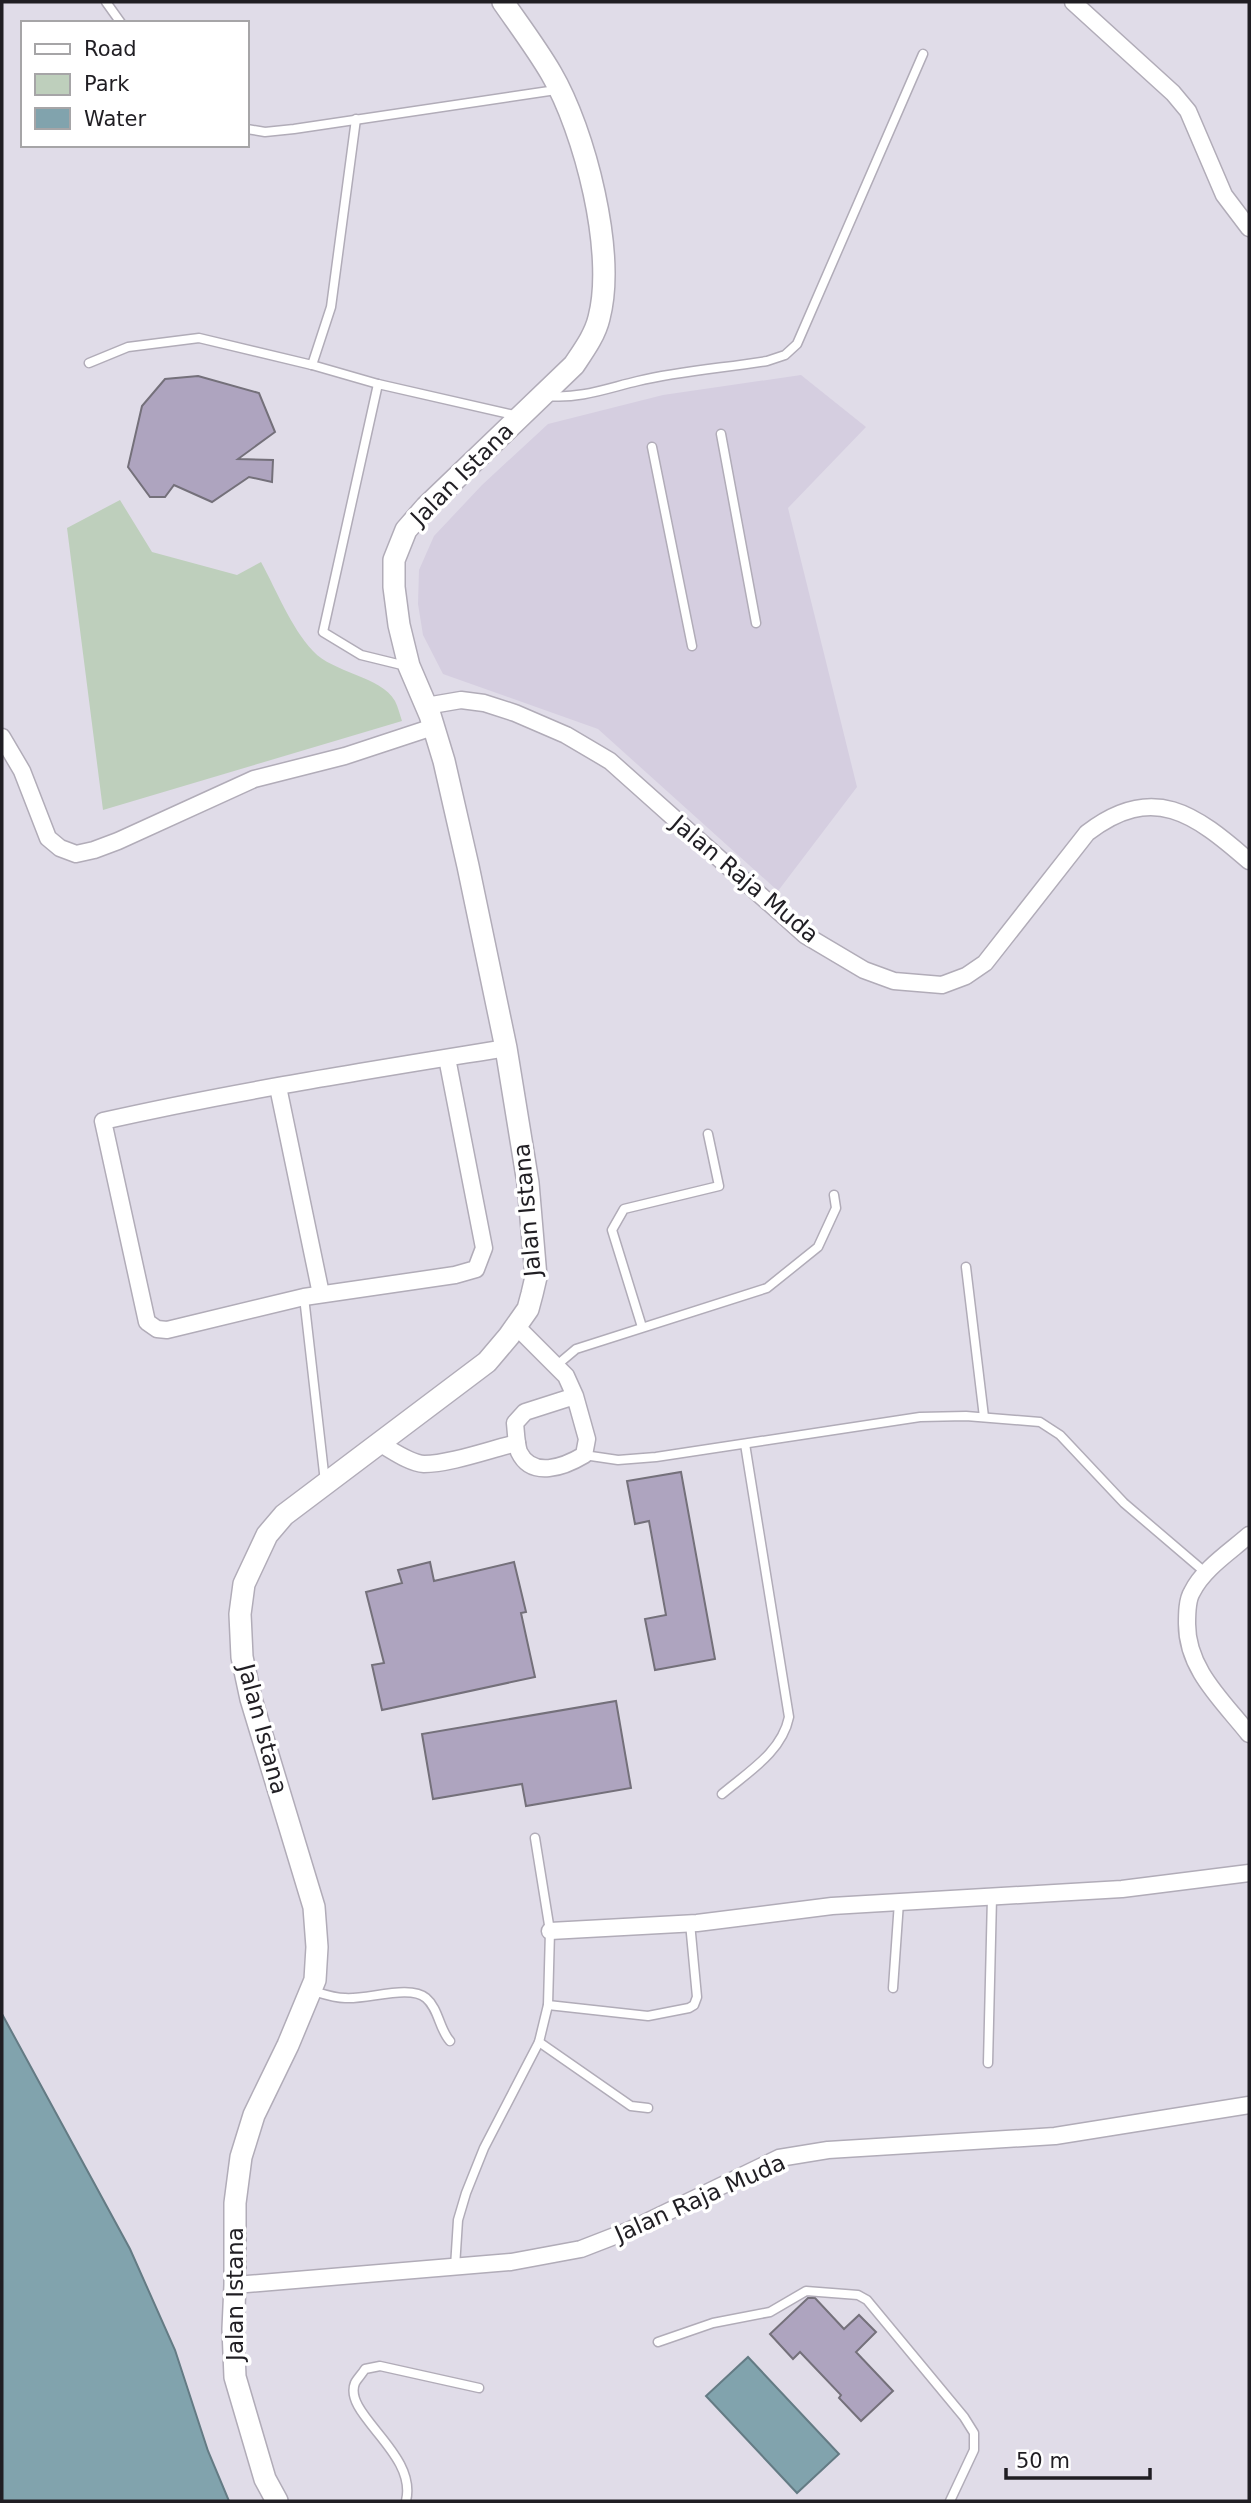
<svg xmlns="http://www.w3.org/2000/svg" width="1251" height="2503" viewBox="0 0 1251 2503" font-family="'DejaVu Sans',sans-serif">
	<rect width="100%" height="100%" fill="#e0dce8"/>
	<path fill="#d5cee0" d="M801,375l65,52 -78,81 69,279 -79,104 -180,-162 -155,-55 -20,-39 -5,-31 1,-34 15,-34 48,-51 66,-61 115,-29z"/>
	<path fill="#becfbc" d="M120,500l32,52 85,23 24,-13c16,29 29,64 52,89 20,22 68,25 82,50 3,6 5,14 7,20l-299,89 -36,-282z"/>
	<g fill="#81a3ad" stroke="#647b84" stroke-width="2">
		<path d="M2,2014l128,235 45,101 33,101 21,50h-227z"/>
		<path d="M748,2357l91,97 -42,39 -91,-97z"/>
	</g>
	<g fill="#aea4bf" stroke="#74707a" stroke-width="2">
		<path d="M198,376l61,17 16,39 -37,27 35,1 -1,22 -23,-5 -37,25 -38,-17 -9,12h-15l-22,-30 14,-61 23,-27z"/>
		<path d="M681,1472l34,187 -60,11 -10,-51 21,-4 -17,-94 -14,3 -8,-43z"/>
		<path d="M430,1562l4,19 80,-19 12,50 -5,1 14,64 -153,33 -10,-45 12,-2 -18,-71 36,-9 -4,-13z"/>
		<path d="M616,1701l15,87 -105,18 -4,-22 -89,15 -11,-65z"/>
		<path d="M808,2298h7l29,31 15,-14 17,17 -20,20 37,39 -32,30 -22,-23 2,-3 -41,-43 -7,7 -23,-25z"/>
	</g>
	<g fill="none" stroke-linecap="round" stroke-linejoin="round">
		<g stroke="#b1acb8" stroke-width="11">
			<g id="service">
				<path d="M106,2l15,21"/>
				<path d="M247,129l18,3 29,-3 262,-39"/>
				<path d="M89,363l39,-16 71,-9 113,27 66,19"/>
				<path d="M312,365l19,-58 25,-188"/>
				<path d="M548,396c32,3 60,-8 90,-15 42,-10 86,-13 129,-20l18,-6 12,-11 126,-290"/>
				<path d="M721,434l35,189"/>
				<path d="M652,447l40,199"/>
				<path d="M406,666l-45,-11 -38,-23 55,-248 140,32"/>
				<path d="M966,1267l18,150"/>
				<path d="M304,1297l21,185"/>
				<path d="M642,1327l-30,-97 12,-21 95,-23 -11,-52"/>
				<path d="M557,1365l19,-16 191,-61 51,-41 18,-39 -2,-13"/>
				<path d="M584,1455l34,5 38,-3 264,-40 46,-1 74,6 20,13 64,68 82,70"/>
				<path d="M722,1794c26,-22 60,-42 67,-77l-44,-273"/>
				<path d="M893,1988l6,-86"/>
				<path d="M313,1991c10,3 22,7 32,7 22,2 65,-14 81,0 13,11 13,31 24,43"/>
				<path d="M548,2005l100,11 41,-8 5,-3 3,-8 -7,-74"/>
				<path d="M539,2042l92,64 17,2"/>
				<path d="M988,2063l4,-166"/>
				<path d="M455,2267l3,-47 8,-27 18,-45 55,-106 9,-37 2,-74 -15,-93"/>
				<path d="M658,2342l55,-19 57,-11 36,-21 52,4 9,5 97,117 10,16v17l-24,51"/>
				<path d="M406,2501c12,-48 -64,-87 -51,-118 2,-4 7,-9 10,-14l15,-3 99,22"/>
			</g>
		</g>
		<g stroke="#b1acb8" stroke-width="19">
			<g id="minor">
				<path d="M1073,2l100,91 15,18 36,84 25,33"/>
				<path d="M426,706l35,-6 23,3 31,10 51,22 44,26 195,174 59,35 30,11 48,4 24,-9 19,-13 102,-130c66,-51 108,-19 162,28"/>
				<path d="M2,737l20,34 26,67 12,10 16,6 18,-4 24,-9 136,-62 91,-23 88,-29"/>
				<path d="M447,1058l37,190 -8,21 -21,6 -151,22 -137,33 -10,-1 -10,-7 -44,-201c133,-30 268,-51 403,-73"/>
				<path d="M278,1087l43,207"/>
				<path d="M516,1326l50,50 9,20 12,43 -3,16c-20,12 -52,24 -65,-3 -3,-9 -3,-20 -4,-29l10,-11 50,-16"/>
				<path d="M379,1443c13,7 30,20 45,21 26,0 67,-15 93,-21"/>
				<path d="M1249,1535c-18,16 -46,34 -57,57 -5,8 -5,22 -5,32 0,45 35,76 62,110"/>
				<path d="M550,1931l147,-8 135,-17 290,-17 127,-16"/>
				<path d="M235,2285l276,-23 70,-13 49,-19 149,-72 49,-8 227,-14 194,-31"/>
			</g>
		</g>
		<g stroke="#b1acb8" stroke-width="24">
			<path id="tertiary" d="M277,2501l-12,-22 -30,-102 -2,-48 2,-44v-82l6,-46 13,-42 34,-70 27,-65 2,-33 -3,-40 -63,-208 -9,-42 -2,-43 4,-30 23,-49 17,-20 203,-153 22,-26 19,-27 4,-15 4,-17 -8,-94 -22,-135 -38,-182 -24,-105 -14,-46 -21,-49 -10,-41 -5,-38v-27l12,-30 20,-23 148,-142c10,-15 21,-30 25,-47 17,-65 -14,-187 -48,-245 -14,-24 -32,-48 -48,-71"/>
		</g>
		<use href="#service" stroke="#fff" stroke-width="8"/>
		<use href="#minor" stroke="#fff" stroke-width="16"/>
		<use href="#tertiary" stroke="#fff" stroke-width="21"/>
	</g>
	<g text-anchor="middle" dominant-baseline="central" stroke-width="7" stroke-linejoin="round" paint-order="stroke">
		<g font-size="23" fill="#201e23" stroke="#fff">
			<text transform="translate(462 474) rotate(-45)">Jalan Istana</text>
			<text transform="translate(745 879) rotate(40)">Jalan Raja Muda</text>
			<text transform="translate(527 1210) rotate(-95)">Jalan Istana</text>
			<text transform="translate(263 1729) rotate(75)">Jalan Istana</text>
			<text transform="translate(700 2198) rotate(-24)">Jalan Raja Muda</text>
			<text transform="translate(235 2294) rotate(-90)">Jalan Istana</text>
		</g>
	</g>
	<rect width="1251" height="2503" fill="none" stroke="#201e23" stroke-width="7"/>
	<rect x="21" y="21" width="228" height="126" fill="#ffffff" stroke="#a6a5a7" stroke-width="2"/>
	<rect x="35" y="44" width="35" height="10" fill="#ffffff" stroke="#a6a5a7" stroke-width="2"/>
	<text x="84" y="56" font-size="21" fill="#201e23">Road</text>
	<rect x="35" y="74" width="35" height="21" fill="#becfbc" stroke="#a6a5a7" stroke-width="2"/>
	<text x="84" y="91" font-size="21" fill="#201e23">Park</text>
	<rect x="35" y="108" width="35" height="21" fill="#81a3ad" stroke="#a6a5a7" stroke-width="2"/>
	<text x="84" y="126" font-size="21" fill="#201e23">Water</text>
	<path d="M1006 2468v10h144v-10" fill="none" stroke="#201e23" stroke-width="3.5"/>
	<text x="1016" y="2468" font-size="21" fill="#201e23" stroke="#ffffff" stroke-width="5" paint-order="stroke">50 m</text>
</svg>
